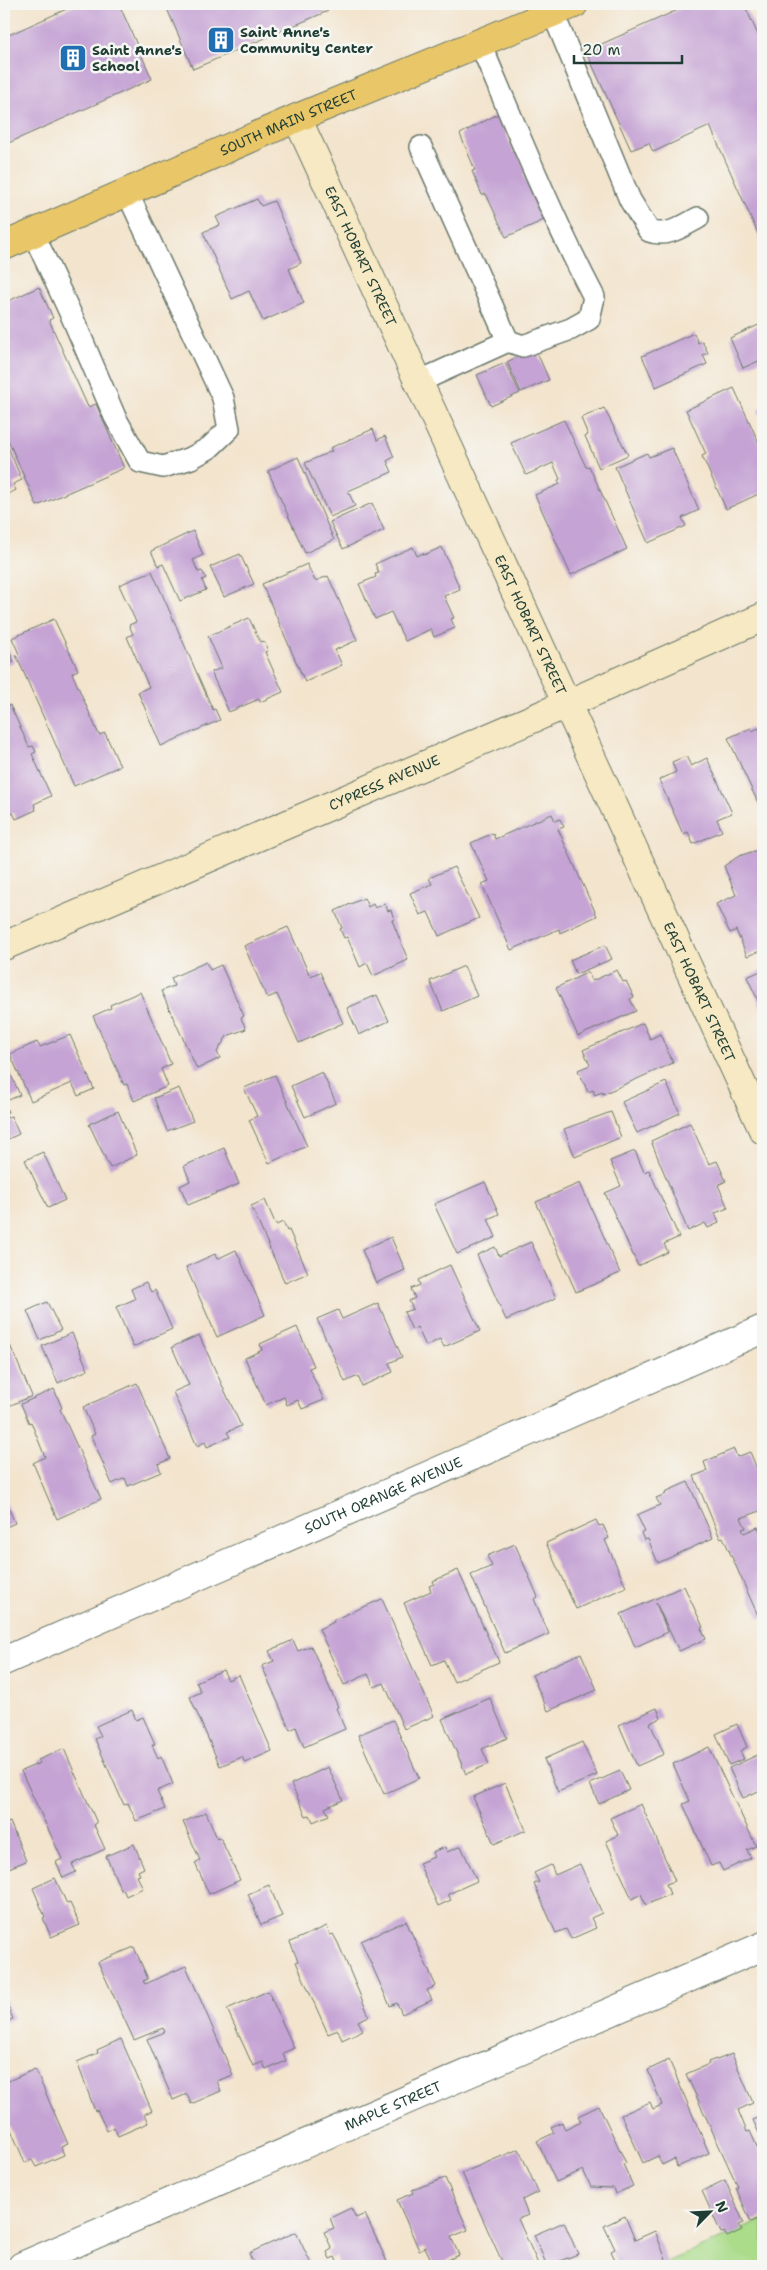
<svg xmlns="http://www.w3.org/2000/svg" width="767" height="2270" viewBox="0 0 767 2270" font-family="'Shantell Sans',sans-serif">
	<rect width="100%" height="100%" fill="#f6f6f2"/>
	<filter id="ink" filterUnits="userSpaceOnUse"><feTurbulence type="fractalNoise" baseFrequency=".02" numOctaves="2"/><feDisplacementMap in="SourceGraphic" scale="10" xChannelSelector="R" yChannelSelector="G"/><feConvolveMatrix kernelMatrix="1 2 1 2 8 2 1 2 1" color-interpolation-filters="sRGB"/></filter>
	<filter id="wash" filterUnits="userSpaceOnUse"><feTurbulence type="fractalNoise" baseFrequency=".0096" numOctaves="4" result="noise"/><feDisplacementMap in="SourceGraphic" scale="20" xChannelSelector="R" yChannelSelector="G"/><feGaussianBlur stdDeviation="1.12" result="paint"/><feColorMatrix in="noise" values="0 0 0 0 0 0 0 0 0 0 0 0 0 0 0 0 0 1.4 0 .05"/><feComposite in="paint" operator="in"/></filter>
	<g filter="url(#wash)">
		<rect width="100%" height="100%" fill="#f3e4cd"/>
		<path fill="#aadc8a" stroke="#648c5f" d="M763,2220v46h-105z"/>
		<g id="blocks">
			<g fill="#c5a3d4">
				<path d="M78,4h41l33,75 -148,66v-108z"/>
				<path d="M165,4h160l3,7 -135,58z"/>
				<path d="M691,4h53l19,42v199l-53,-119 -57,26 -4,-9 -18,7 -45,-99z"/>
				<path d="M498,114l16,39 3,-2 10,22 -4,1 21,46 -38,17 -20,-43 -4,1 -10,-24 3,-1 -15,-36z"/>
				<path d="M257,199l4,7 13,-5 27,62 -12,6 15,34 -41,18 -14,-30 -17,8 -29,-67 17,-7 -4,-8z"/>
				<path d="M39,287l14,31 -4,2 39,87 8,-3 28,64 -87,38 -33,-75v-128z"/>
				<path d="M763,323v36l-20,9 -13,-30z"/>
				<path d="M694,333l4,10 4,-2 6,12 -5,2 4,9 -51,23 -14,-31z"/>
				<path d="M535,348l14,32 -28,12 -14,-30z"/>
				<path d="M505,363l15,30 -29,13 -14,-31z"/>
				<path d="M734,388l29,64v40l-37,17 -24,-53 4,-2 -20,-44z"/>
				<path d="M763,407v15l-5,-12z"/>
				<path d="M604,408l24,47 -29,13 -14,-32 3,-1 -7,-17z"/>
				<path d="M564,420l22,47 3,-1 38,83 -56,26 -36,-80 25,-11 -2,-4 2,-1 -7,-16 -27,12 -15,-32z"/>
				<path d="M373,429l4,11 8,-4 9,21 -7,4 5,11 -44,19 7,15 -25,11 -25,-54 27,-12 -2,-3z"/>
				<path d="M4,438l18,42 -9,4 3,6 -12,6z"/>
				<path d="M672,448l27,62 -17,8 4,8 -38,17 -33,-76 32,-14 2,4z"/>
				<path d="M298,457l36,83 -29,13 -37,-82z"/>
				<path d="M372,503l12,27 -41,19 -13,-27z"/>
				<path d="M4,525l5,12 -5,2z"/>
				<path d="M193,531l10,24 -10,5 5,12 4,-1 4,7 -4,2 4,10 -26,11 -17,-37 -5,2 -7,-15z"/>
				<path d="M413,547l4,9 6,-3 1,2 18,-8 18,42 -16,7 10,22 -3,1 4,9 -21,9 -3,-8 -26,12 -14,-29 -16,7 -16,-35 17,-7 -1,-3 4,-1 -4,-9z"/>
				<path d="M240,554l14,30 -30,13 -14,-30z"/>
				<path d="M307,564l8,17 13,-5 29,64 -22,10 7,15 -37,17 -43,-98z"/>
				<path d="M152,571l61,139 2,-1 5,11 -59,26 -23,-54 11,-5 -22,-50 6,-3 -4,-9 7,-3 -17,-37z"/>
				<path d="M249,618l11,24 4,-1 4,10 -3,1 18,40 -23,10 -1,-3 -30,13 -18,-40 11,-4 -14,-32z"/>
				<path d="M54,619l24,51 -6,3 27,62 6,-2 15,33 -46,20 -58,-131 3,-1 -7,-16z"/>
				<path d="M4,639l10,23 -10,4z"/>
				<path d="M10,705l19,42 4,-1 3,6 -4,2 19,42 -17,8 2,6 -20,9 -3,-6 -9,4v-109z"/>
				<path d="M751,728l1,3 7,-3 1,3 3,-1v73l-4,2 -31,-67z"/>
				<path d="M686,756l5,10 16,-8 25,55 -15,6 5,12 -29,13 -5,-12 -5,2 -24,-54 17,-8 -4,-10z"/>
				<path d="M552,814l3,7 5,-2 4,8 -6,2 39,87 -37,17 -1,-4 -48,21 -29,-66 7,-3 -18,-38 22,-10 2,6z"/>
				<path d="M758,850l5,11v89l-16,6 -11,-26 -6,3 -14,-29 20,-9 -12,-29 15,-10z"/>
				<path d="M454,867l25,51 -40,18 -11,-24 -8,3 -10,-22 22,-9 -3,-6z"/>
				<path d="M364,898l4,9 5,-3 2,4 10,-4 3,7 3,-1 3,9 -2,1 16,40 -35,16 -6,-13 -7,4 -13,-30 -3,1 -4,-9 2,-1 -7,-17z"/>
				<path d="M288,927l22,49 10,-4 23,51 -44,20 -22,-49 -10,4 -23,-52z"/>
				<path d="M605,945l7,14 -36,15 -6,-14z"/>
				<path d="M206,962l4,8 11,-5 23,51 -3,2 5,11 -19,7 -10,16 3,6 -23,11 -36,-78 13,-5 -3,-8z"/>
				<path d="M464,966l13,30 -34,15 -13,-30z"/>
				<path d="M617,970l6,12 3,-1 8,16 -4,2 6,12 -58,25 -22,-48 32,-16 4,9z"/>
				<path d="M763,970v41l-16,-34z"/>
				<path d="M140,992l31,72 -10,5 7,17 -34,15 -7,-17 -3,1 -31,-69 18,-8 -1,-3z"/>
				<path d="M377,995l12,26 -30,14 -12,-27z"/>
				<path d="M643,1023l7,16 10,-5 13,29 -70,31 -1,-2 -7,3 -2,-5 -5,2 -10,-22 12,-5 -7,-15z"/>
				<path d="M70,1035l24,54 -16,7 -6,-13 -41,18 -21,-47 27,-12 3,5z"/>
				<path d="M4,1059l16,36 -16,7z"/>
				<path d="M322,1072l14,31 -31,14 -14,-31z"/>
				<path d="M275,1075l32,71 -38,17 -20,-43 8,-4 -13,-28z"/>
				<path d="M666,1082l14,31 -43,20 -15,-31z"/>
				<path d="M179,1088l14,33 -26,10 -13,-33z"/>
				<path d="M6,1107l2,5 -3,2 1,4 5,-2 8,18 -15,7v-33z"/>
				<path d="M118,1111l19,44 -27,13 -21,-44z"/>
				<path d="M611,1112l10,25 -46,20 -11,-28z"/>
				<path d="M690,1123l19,41 8,-3 9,20 -8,4 10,23 -13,5 4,10 -11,5 -3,-5 -17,8 -37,-90z"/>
				<path d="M224,1148l15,36 -51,21 -8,-19 10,-5 -6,-15z"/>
				<path d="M635,1151l9,21 5,-2 30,67 -15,7 4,8 -30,14 -33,-73 16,-7 -11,-25z"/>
				<path d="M43,1152l22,48 -17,8 -23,-48z"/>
				<path d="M485,1182l14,32 -11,5 8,18 -39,17 -23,-50z"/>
				<path d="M580,1183l40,90 -44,19 -40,-90z"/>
				<path d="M265,1200l11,25 7,-3 4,9 2,-1 19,43 -23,10 -34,-77z"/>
				<path d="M391,1237l14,33 -29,13 -14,-33z"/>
				<path d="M531,1242l25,56 -50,22 -29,-65 18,-8 4,9z"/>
				<path d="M236,1250l29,65 -48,22 -31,-70 29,-13 2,5z"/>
				<path d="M450,1265l30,66 -36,16 -4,-8 -14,7 -9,-19 -5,3 -8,-18 9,-3 -4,-8 6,-3 -4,-9 9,-4 -2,-5z"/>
				<path d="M146,1282l5,10 4,-2 17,39 -39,18 -17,-40 19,-8 -4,-10z"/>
				<path d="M47,1302l14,28 -21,10 -13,-29z"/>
				<path d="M378,1303l24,54 -13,6 4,9 -31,14 -4,-10 -13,6 -28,-63 21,-9 4,9z"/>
				<path d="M297,1327l17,39 -5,2 15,32 -22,9 -4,-9 -11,5 -3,-8 -18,8 -21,-47 17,-8 -2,-6z"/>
				<path d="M72,1333l16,37 -30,13 -16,-37z"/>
				<path d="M199,1335l42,91 -14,6 3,5 -23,10 -2,-5 -8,4 -24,-54 16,-7 -17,-38z"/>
				<path d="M10,1345l22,51 -28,12v-60z"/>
				<path d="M137,1383l33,76 -12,5 3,8 -33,14 -3,-8 -13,6 -21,-48 4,-2 -12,-27z"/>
				<path d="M54,1389l8,19 -2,1 41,90 -44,20 -24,-56 12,-6 -14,-35 -2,1 -8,-19z"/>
				<path d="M734,1449l3,8 13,-5 13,31v27l-22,8 5,10 -4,1 2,4 14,-6 5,12v78l-4,1 -36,-81 -3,1 -26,-62 13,-5 -3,-9z"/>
				<path d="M688,1482l25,56 -55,25 -10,-24 -4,1 -3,-7 4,-1 -8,-17 23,-10 -4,-7 10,-4 -1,-2z"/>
				<path d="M4,1498l11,25 -11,5z"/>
				<path d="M596,1520l3,6 4,-1 6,13 -4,2 21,47 -50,22 -30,-66z"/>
				<path d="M515,1544l23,53 -4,2 15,35 -44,19 -34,-78 21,-9 -5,-10z"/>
				<path d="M458,1570l41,92 -45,20 -10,-22 -12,5 -28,-62 27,-12 -2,-5 5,-2 -1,-3z"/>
				<path d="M684,1586l19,41 -2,1 5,11 -27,12 -23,-48 12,29 -33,15 -14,-33z"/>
				<path d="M382,1599l52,117 -30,13 -20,-46 -10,4 -6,-13 -24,11 -25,-56 15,-7 -1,-2z"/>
				<path d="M293,1640l5,11 13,-5 27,61 -2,1 9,21 -41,18 -8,-20 -6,3 -28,-64 12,-5 -5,-10z"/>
				<path d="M581,1653l16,37 -49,21 -16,-36z"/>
				<path d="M223,1670l5,10 11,-5 33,76 -27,12 -3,-6 -22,9 -30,-69 11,-5 -5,-10z"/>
				<path d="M490,1698l17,40 -25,11 7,15 -23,10 -24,-55z"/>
				<path d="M657,1708l4,10 -11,5 14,31 -27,12 -18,-41z"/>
				<path d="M132,1710l4,10 7,-3 12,27 -3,1 6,13 3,-2 12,28 -16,7 8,18 -29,12 -8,-18 -4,2 -29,-66 6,-3 -5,-10z"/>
				<path d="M393,1720l26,58 -35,16 -26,-59z"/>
				<path d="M737,1724l10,23 -7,4 4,8 -15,6 -13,-31z"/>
				<path d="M582,1742l15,33 -39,17 -14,-33z"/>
				<path d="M709,1747l47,99 -9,4 4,8 -28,13 -4,-8 -8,3 -28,-62 7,-3 -17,-37z"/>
				<path d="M64,1749l33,74 -3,2 11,24 -33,15 4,8 -13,6 -7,-16 6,-3 -41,-88 19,-8 -2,-3z"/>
				<path d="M762,1753l1,36 -20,9 -14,-30z"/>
				<path d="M328,1767l15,33 -18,8 4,7 -16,7 -3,-7 -4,1 -15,-32z"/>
				<path d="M620,1771l9,19 -30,14 -9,-20z"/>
				<path d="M505,1783l21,47 -32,14 -21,-47z"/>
				<path d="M641,1804l34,77 -9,3 4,10 -24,11 -5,-11 -9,5 -26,-58 12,-6 -8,-17z"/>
				<path d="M206,1812l11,26 3,-1 20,43 -31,14 -14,-31 5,-3 -17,-38z"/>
				<path d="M4,1814l4,9 2,-1 16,39 -22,9z"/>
				<path d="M134,1844l10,24 -6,3 2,4 -3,1 6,12 -17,8 -3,-7 -2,1 -15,-34z"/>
				<path d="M461,1846l16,35 -29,13 3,6 -13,6 -19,-43 15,-6 -2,-5 13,-5 2,5z"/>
				<path d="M580,1864l22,49 -11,5 5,10 -25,11 -5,-10 -10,4 -22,-49 5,-2 -5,-9 17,-8 4,10z"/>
				<path d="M55,1878l12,26 3,-1 10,22 -29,12 -8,-19 2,-1 -12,-29z"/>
				<path d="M269,1885l13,31 -21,9 -13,-31z"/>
				<path d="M406,1921l30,65 -9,4 5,10 -30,14 -5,-11 -7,3 -29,-65z"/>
				<path d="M327,1926l3,9 3,-1 5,9 31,73 -11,5 5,9 -21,10 -4,-10 -10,4 -32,-72 2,-1 -8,-19z"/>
				<path d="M134,1947l14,32 -5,2 2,3 41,-18 47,109 -16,6 4,10 -30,13 -4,-10 -14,6 -26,-61 18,-7 -2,-4 -29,12 -36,-78z"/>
				<path d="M268,1991l26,57 -11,5 3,8 -20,9 -3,-8 -10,4 -26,-57z"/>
				<path d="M4,1997l9,22 -9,4z"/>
				<path d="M121,2039l31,72 -8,3 4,9 -30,13 -4,-9 -7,4 -10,-21 -2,1 -18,-49 21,-9 -1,-3z"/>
				<path d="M732,2054l21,49 -15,7 9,22 3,-1 13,29v57l-12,5 -15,-34 2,-1 -52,-113 23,-10 -1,-2 8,-3 1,1z"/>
				<path d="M669,2060l40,93 -32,14 -3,-8 -12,6 -4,-9 -15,7 -22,-48 29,-13 3,7 9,-4 -14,-35z"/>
				<path d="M35,2069l33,75 -7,3 3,8 -28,12 -4,-7 -7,3 -21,-50v-30z"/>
				<path d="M599,2106l27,57 -3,1 10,22 -18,8 -2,-6 -22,-1 -8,-17 -27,12 -19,-41 17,-8 -3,-6 11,-5 3,8 16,-8 -3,-6z"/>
				<path d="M763,2116v26l-10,-22z"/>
				<path d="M519,2149l19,43 -16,8 6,15 -10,4 21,47h-35l-42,-93z"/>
				<path d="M445,2178l23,52 -17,7 8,18 -25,11 -9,-19 -6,3 -22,-50 16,-7 -1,-3z"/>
				<path d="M725,2180l19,43 -5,2 3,5 -15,7 -3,-5 -3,1 -19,-42z"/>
				<path d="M351,2208l5,10 9,-4 24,52h-50l-4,-9 -5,2 -3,-7 5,-3 -8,-17 10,-4 -4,-10z"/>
				<path d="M625,2216l10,24 20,-9 12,31 -8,4h-41l-7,-15 4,-2 -11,-23z"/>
				<path d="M564,2222l14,32 -31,12 -13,-31z"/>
				<path d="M296,2232l16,34h-67l8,-3 -4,-10z"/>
			</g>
		</g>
	</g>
	<g filter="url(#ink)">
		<use href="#blocks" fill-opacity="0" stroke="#69776a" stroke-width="1"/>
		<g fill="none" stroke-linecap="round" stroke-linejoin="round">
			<g stroke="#69776a" stroke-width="24">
				<g id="lane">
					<path d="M553,13l77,187 19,31c18,7 34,-5 49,-13"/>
					<path d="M421,147l87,194"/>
					<path d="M33,233l40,86 42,98 25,45 23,5 28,-9 18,-10 20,-19 -6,-31 -96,-206"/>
					<path d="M418,382l90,-41 15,5 48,-17 18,-10 5,-22c-43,-82 -78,-169 -114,-254"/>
				</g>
			</g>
			<g stroke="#69776a" stroke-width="30">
				<g id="street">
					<path id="s1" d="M4,1661l759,-332"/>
					<path id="s2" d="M22,2266l741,-320"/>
				</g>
			</g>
			<g stroke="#69776a" stroke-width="30">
				<g id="secondary">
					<path id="s3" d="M297,118l466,1012"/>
					<path id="s4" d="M4,946l563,-242 196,-87"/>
				</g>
			</g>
			<g stroke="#69776a" stroke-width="30">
				<g id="primary">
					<path id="s5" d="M4,246l293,-128 277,-114"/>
				</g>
			</g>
			<path stroke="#69776a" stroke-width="3" stroke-dasharray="4 4" stroke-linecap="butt" d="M750,2266l13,-5"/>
			<use href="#lane" stroke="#fff" stroke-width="21"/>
			<use href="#street" stroke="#fff" stroke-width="28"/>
			<use href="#secondary" stroke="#f6e9c3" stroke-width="28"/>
			<use href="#primary" stroke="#e9c769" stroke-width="28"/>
		</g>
	</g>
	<defs>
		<g id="building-square" transform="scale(1.4375)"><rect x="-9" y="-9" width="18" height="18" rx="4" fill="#1f6fb2" stroke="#f6f6f2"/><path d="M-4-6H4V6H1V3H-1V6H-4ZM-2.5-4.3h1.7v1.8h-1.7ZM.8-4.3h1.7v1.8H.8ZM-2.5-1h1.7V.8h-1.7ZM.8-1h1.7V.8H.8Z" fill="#fff"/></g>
	</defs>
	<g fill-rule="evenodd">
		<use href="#building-square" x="221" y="40"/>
		<use href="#building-square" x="73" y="58"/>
	</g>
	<g text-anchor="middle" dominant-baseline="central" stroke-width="5" stroke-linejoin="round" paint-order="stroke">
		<g font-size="14" font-weight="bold" fill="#1f3d34" stroke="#f6f6f2" text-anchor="start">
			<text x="240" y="32">Saint Anne's<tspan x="240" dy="16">Community Center</tspan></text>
			<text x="92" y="50">Saint Anne's<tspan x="92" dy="16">School</tspan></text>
		</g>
		<g font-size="14" fill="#1f3d34" stroke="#f6f6f2">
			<text stroke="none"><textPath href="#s5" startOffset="310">SOUTH MAIN STREET</textPath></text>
			<text stroke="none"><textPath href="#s3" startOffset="152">EAST HOBART STREET</textPath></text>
			<text stroke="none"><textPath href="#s3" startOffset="558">EAST HOBART STREET</textPath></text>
			<text stroke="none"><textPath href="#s4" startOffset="414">CYPRESS AVENUE</textPath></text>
			<text stroke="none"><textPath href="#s3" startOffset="962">EAST HOBART STREET</textPath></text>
			<text stroke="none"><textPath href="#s1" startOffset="414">SOUTH ORANGE AVENUE</textPath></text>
			<text stroke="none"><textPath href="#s2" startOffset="404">MAPLE STREET</textPath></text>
		</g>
	</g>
	<rect width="767" height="2270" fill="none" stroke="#f6f6f2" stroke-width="20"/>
	<g transform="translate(710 2212) rotate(66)" stroke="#f6f6f2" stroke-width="4" paint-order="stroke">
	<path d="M0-4L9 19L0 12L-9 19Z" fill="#1f3d34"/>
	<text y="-8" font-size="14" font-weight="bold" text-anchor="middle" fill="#1f3d34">N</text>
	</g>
	<path d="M574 55v8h108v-8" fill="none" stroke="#1f3d34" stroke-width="2.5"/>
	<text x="582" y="55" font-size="15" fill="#1f3d34" stroke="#f6f6f2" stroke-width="4" paint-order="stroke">20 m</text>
</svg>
